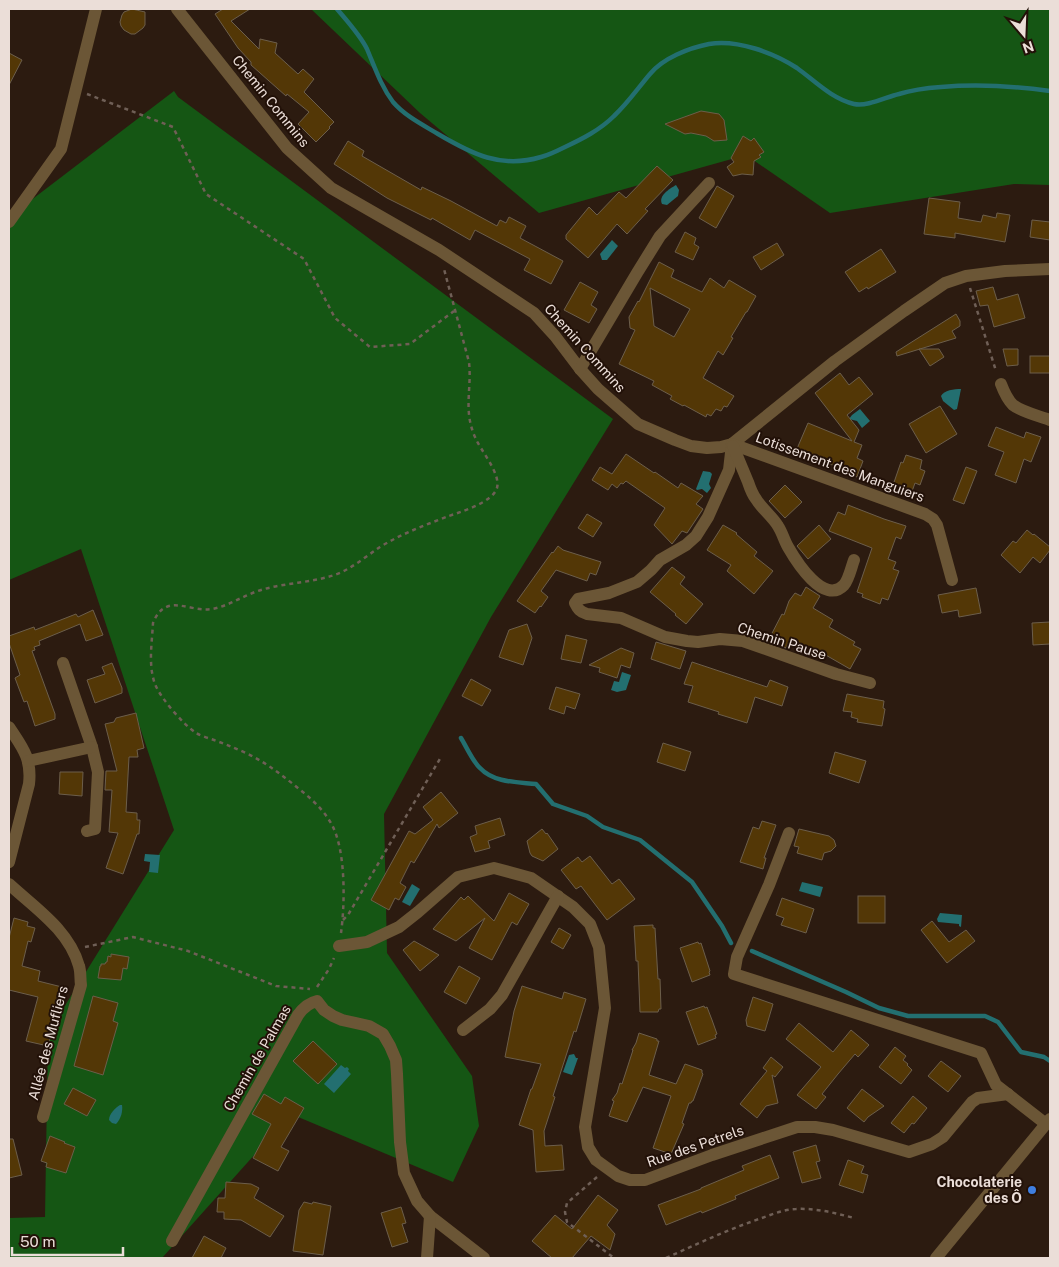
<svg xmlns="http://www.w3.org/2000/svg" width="1059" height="1267" viewBox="0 0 1059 1267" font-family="'Public Sans',sans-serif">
	<rect width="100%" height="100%" fill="#2c1b10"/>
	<g fill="#155614">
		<path d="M311,9h739v176l-36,-1 -184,29 -84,-58 -207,58 -119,-100z"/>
		<path d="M174,91l4,6 435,322 -122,198 -107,197 3,139 85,123 7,50 -26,56 -162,-68 -129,144h-153v-40l36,-1 3,-184 126,-203 -93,-281 -72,31v-363z"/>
	</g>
	<g fill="#236f70">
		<path d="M676,185l3,5 -1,6 -11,9 -5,-1c-4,-8 7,-15 14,-19z"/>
		<path d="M612,240l6,6 -11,14h-5l-2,-6z"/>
		<path d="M961,389l-4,20 -3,1 -11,-9 -2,-5c3,-6 13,-7 20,-7z"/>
		<path d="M860,409l10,12 -8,7 -5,-7 -8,-2 3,-4z"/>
		<path d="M703,471l7,1 2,2 -3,10 2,4 -4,5 -5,-4 -5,1 -1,-1z"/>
		<path d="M622,672l9,3 -5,15 -9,2 -6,-2 3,-9 5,1z"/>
		<path d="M145,854l15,1 -2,18 -9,-1 1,-10 -6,-1z"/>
		<path d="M802,882l21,5 -3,10 -21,-6z"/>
		<path d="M412,884l8,5 -10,17 -8,-4z"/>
		<path d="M940,913l22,2 -1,12 -2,-1v-2l-21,-2 -1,-3z"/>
		<path d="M569,1055l5,-1 2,4h2l-6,17 -9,-3z"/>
		<path d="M341,1065l4,3 2,-1 2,2 -1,2 3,3 -17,19 -10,-9z"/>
		<path d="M120,1105h2c1,6 -1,14 -6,19l-4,-1 -3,-3c0,-6 6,-12 11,-15z"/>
	</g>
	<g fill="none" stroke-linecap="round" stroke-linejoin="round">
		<g stroke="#236f70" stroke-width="4.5">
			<path d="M337,9c10,12 23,26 30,40 8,19 14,37 26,53 12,14 30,23 45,32 34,20 63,35 103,23 8,-2 16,-6 24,-10 17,-8 35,-17 49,-31 14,-13 24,-28 36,-42 13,-16 39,-26 59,-30 28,-5 65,9 88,24 18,13 35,31 57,36 13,3 32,-7 45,-10 13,-4 28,-6 42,-7 36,-3 73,-1 109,4"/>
			<path d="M461,738c5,8 12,24 19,30 14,15 38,14 56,16l17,20 34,12 16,11 37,13 52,42 30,44 9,17"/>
			<path d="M752,951l94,41 33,16 29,8h77l13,6 23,30 23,5 6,4"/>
		</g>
	</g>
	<g fill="#533706" stroke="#6c5e4b" fill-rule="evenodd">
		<path d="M132,9l13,3v13l-2,3 -8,6h-4l-7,-4 -3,-4 -1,-4 2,-7 2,-3z"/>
		<path d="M223,9h27l-19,12 28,28 1,-10 17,4 -2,10 23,21 5,-5 11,10 -10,13 30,30 -5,5 1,1 -14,14 -18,-18 11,-12 -22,-18 -1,2 -35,-31v-3l-13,-14 -23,-34z"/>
		<path d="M9,53l13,7 -13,25z"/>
		<path d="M701,111l18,3 5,6 3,20 -13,1 -8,-5 -15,-3 -6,1 -20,-10z"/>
		<path d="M743,136l8,5 3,-3 10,14 -5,3 2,2 -7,4 -1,14 -11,-1 -9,2 -6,-9 7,-5 -3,-4z"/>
		<path d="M348,141l16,10 -2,5 59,34 1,-3 29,14 46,25 3,-6 6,3 3,-6 17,9 -6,12 43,23 -12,23 -27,-14 6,-11 -55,-29 -5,10 -38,-22 -1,2 -44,-22 -53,-34z"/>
		<path d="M657,166l16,14 -28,29 3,2 -21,23 -10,-10 -29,34 -22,-19v-4l23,-28 8,8 22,-23 7,6z"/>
		<path d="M717,186l17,10 -18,32 -17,-10z"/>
		<path d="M929,198l31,4 -2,16 23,4 2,-7 13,3 1,-5 13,2 -5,27 -50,-9v5l-31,-4z"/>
		<path d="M1032,220l18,2v18l-20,-3z"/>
		<path d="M685,232l11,6 -2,6 5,3 -6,13 -18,-8z"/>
		<path d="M777,243l7,12 -23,15 -8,-13z"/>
		<path d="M881,249l15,23 -28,17 -1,-2 -8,5 -14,-20z"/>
		<path d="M659,262l15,8 -3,7 31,15 8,-14 14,10 5,-8 27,16 -9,16h-1l-15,25 2,1 -10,17 -5,-4 -15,27 31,18 -7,11 -3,-1 -3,5 -5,-2 -5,7 -4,-2 -1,3 -22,-12 -1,1 -13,-7 2,-3 -20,-11 2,-4 -35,-17 16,-34 -5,-2 -1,-11 9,-16 1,1zM650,288l40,21 -16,28 -20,-11z"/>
		<path d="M580,282l18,10 -7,13 6,4 -8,14 -25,-13z"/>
		<path d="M993,287l4,13 21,-6 7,24 -31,9 -6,-22 -8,1 -4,-15z"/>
		<path d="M956,314l4,7v5l-8,5 4,7 -59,18 -1,-4z"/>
		<path d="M919,349h20l5,8 -14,9z"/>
		<path d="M1003,349h15v16l-11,1z"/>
		<rect x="1030" y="356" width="20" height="17"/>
		<path d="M840,373l9,12 10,-8 14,17 -26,21 12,15 -5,12 8,3 -5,13 6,3 -6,16 -23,-9 1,-2 -39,-15 12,-28 44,18 -37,-48z"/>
		<path d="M940,406l17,28 -31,19 -17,-29z"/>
		<path d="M996,427l28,11 2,-6 15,5 -10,25 -7,-3 -8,24 -21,-8 9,-23 -16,-6z"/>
		<path d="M626,454l28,19 1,-1 23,16 3,-5 22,13 -7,8 7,5 -16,24 -5,-2 -10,13 -18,-19 11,-17 -39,-27 -3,3 -2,-1 -4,5 -5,-4 -4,6 -16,-10 8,-13 12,7z"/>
		<path d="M906,455l16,5 -2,9 5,2 -5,14 -5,-2 -5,14 -19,-6 10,-29 2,1z"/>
		<path d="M966,467l11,4 -13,33 -11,-4z"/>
		<path d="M785,485l17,17 -17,16 -16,-17z"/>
		<path d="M848,505l36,14 22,7 -5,13 -5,-2 -8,22 8,3 -3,7 6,2 -11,29 -6,-2 -2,6 -18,-7 1,-3 -6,-2 15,-44 -43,-17 9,-19 7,3z"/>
		<path d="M587,514l15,9 -9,14 -15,-9z"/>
		<path d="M723,525l14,8 -1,1 21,18 -3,4 19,15 -19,23 -27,-23 4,-6 -24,-15z"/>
		<path d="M819,525l12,14 -23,20 -11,-13z"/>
		<path d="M1027,530l6,5 1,-1 16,13v3l-10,13 -7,-6 -13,16 -19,-18 12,-14 3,2z"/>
		<path d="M558,546l5,4 38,12 -5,13 -6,-2 -3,8 -31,-11 -15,21 7,6 -7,10 -1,-1 -5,7 -18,-12 35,-49 1,1z"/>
		<path d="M672,567l13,10 -5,7 23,20 -17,20 -11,-9 1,-1 -26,-22z"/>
		<path d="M806,587l14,9 -7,12 20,12 -4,7 26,15 -2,3 8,4 -11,20 -33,-19 -1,2 -26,-13 -4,9 -17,-9 13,-25 2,1 5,-14 6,-8 6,3z"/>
		<path d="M976,588l5,25 -22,4 -1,-7 -16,3 -4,-18z"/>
		<path d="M93,610l10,25 -17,6 -6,-17 -41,17 1,4 -6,2 1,3 -3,1 23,63v5l-20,7 -8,-25 -3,1 -9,-24 5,-3 -11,-32v-7l25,-9 1,3 41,-16 2,3z"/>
		<path d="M1050,622v22l-17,1 -1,-22z"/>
		<path d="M527,624l5,14 -9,27 -24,-8 10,-27z"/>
		<path d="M566,635l21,5 -6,23 -20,-4z"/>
		<path d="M656,642l30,9 -6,18 -29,-10z"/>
		<path d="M621,648l13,5 -4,15 -9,-3 -4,13 -18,-6 1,-4 -11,-3z"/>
		<path d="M692,662l75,25 3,-7 18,7 -6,19 -27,-9 -8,26 -29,-9 1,-2 -31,-10 5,-16 -9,-2z"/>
		<path d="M112,663l10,25v5l-27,10 -8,-23 18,-6 -3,-7z"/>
		<path d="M471,679l20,11 -9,16 -20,-10z"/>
		<path d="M556,687l24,7 -5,15 -9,-3 -2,8 -15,-5z"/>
		<path d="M847,694l37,7 -1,7 2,1 -3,17 -25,-4 1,-3 -7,-2 1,-5 -9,-1z"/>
		<path d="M136,713l8,35 -7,2 1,7h-9l-3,55 11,1v7h3l-1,14h-2l-14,40 -17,-6 12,-35 -9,-1 3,-42h-7l1,-19h11l-12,-47 9,-2 2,-4z"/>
		<path d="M663,743l28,9 -6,19 -28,-9z"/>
		<path d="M835,752l31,9 -7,22 -30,-10z"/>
		<path d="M60,772h23l-1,24 -23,-2z"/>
		<path d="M441,792l17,21 -19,15 -2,-4 -23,39 -3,-2 -11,22 6,4 -7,13 -4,-2 -6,12 -18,-10 38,-69 6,3 18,-14 -10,-13z"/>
		<path d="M500,818l5,17 -17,6 2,7 -15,4 -5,-15 7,-3 -2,-8z"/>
		<path d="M762,821l14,4 -12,33h2l-3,11 -23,-7 13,-35 6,2z"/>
		<path d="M542,829l4,5 1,-1 11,16 -15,12 -11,-5 -2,-3 -3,-12z"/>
		<path d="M799,829l30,7 5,4 2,6 -5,5 -7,2 -2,7 -25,-7 2,-6 -5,-1z"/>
		<path d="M590,856l22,28 7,-5 16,20 -28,21 -26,-34 -5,3 -15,-19 17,-13 4,5z"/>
		<path d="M509,893l20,11 -12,21 -5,-3 -20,38 -23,-12 16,-30 -29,23 -23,-12 28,-32 3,3 4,-4 26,25z"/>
		<rect x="858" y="896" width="27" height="27"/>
		<path d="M782,898l32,11 -8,24 -25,-8 3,-7 -8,-3z"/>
		<path d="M14,918l14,4 -1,4 8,2 -4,14 -3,-1 -6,25 18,5 -2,10 24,6 -14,59 -22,-5 12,-44 -29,-7v-52z"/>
		<path d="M932,921l17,21 17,-12 9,11 -28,22 -26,-33z"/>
		<path d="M653,925v3h2l3,51h2l1,30h-2l-1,3h-18l-2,-51h-2l-2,-35z"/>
		<path d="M559,928l12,7 -8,14 -12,-7z"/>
		<path d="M414,941l25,14 -19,16 -17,-21z"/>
		<path d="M698,942l1,2 2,-1 9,28 -1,1 1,3 -18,7 -12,-34z"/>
		<path d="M111,954l18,3 -2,12 -4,-1 -2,12 -23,-2 2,-12h1v-2h4l1,-2h1l1,-6 3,1z"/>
		<path d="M459,966l21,12 -14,26 -22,-12z"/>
		<path d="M522,986l40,13 2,-7 22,7 -10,33 -2,-1 -21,65 2,1 -11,34 1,15 17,-1 2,25 -28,2 -3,-42 -14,-5 12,-36h1l9,-25 -36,-7 9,-46z"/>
		<path d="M93,996l25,7 -5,18 5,2 -15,52 -29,-9z"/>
		<path d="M753,997l20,7 -8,27 -18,-5 -1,-6z"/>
		<path d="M704,1006l1,2 2,-1 5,13 5,14 -2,1 1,3 -18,7 -12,-33z"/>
		<path d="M799,1023l34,29 18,-22 18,15 -11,12 -3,-3 -17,20 -16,20 4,3 -10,12 -19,-14 24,-28 -35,-28z"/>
		<path d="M639,1033l18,6v2h2l-10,34 27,9 9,-20 17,6v3l1,1 -10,27h-1l-1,2h-2l-7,20 2,1 -13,30 -18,-6 18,-52 -28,-9 -16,35 -18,-6 5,-15 -2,-1 5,-7 3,-10 2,1 11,-34h-1l4,-7z"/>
		<path d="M313,1041l24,23 -19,20 -25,-23z"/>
		<path d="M895,1047l11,9 -3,4 5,4 -1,1 5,5 -11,14 -22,-17z"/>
		<path d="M771,1057l12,10 -8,10 -3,-2 6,28 -12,3 -9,12 -17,-14 27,-33 -4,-3z"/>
		<path d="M941,1061l20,15 -13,16 -20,-16z"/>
		<path d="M73,1088l23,12 -9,16 -23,-12z"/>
		<path d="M862,1089l22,17 -16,11 -4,5 -17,-14z"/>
		<path d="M264,1094l17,10 4,-7 19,11 -23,39 8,4 -11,20 -25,-13 18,-34 -19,-10z"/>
		<path d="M913,1096l14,12 -13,16 -2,-1 -8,10 -13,-10z"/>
		<path d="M50,1136l15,6 -1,1 11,4 -9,26 -20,-6 1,-4 -6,-2z"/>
		<path d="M9,1139h4l9,36 -13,3z"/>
		<path d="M816,1145l4,16 -4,1 5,16 -19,5 -9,-31z"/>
		<path d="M770,1155l9,23 -44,18 1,3 -34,14 -1,-2 -35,14 -8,-20 43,-16v-1l43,-18 -2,-4z"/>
		<path d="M848,1160l16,6 -3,7 7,2 -5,18 -24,-8z"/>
		<path d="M226,1182l25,2 8,4 -5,10 30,18 -14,21 -29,-17 -17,-1v-7h-7l1,-14h7z"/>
		<path d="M598,1195l20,15 -11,15 8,9 -5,16 -19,-14 -19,22h-20l-20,-17 23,-26 17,14z"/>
		<path d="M304,1202l8,2 1,-2 18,4 -8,49 -30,-4 6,-41z"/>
		<path d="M401,1207l5,16 -4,1 6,18 -16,5 -11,-34z"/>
		<path d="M204,1236l22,12 -5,10h-29z"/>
	</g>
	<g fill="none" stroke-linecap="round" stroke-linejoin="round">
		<g stroke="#6f5f56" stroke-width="2.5" stroke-dasharray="4 4" stroke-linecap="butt">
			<path d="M87,94l86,33 33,67 98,65 31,59 35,29 40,-3 44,-33"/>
			<path d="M970,288l26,83"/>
			<path d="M343,920l5,-5 93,-158"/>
			<path d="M341,933c4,-29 5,-82 -9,-108 -9,-17 -24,-29 -39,-41 -15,-12 -30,-23 -47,-31 -11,-5 -21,-9 -32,-13 -6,-2 -13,-4 -18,-7 -13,-9 -35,-34 -41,-49 -7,-19 -3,-41 -2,-61 13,-32 36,-10 59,-14 17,-3 32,-14 49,-19 26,-8 56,-7 81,-18 14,-7 26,-17 38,-25 21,-13 43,-21 66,-30 14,-5 46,-14 51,-29 4,-15 -17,-38 -22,-51 -12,-27 -3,-48 -6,-75l-25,-93"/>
			<path d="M85,947l48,-10 55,14 88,35 34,3"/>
			<path d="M317,987l12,-18 5,-11"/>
			<path d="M597,1177l-30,26 -2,9 2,10 47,36"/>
			<path d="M666,1258c31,-14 61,-28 93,-39 12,-4 25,-10 37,-10 20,-1 39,4 58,9"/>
		</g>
		<g stroke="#6b5636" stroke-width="12">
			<path d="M177,9l110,139 44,40 108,62 95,63 21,23 25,33 18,20 40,35 37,16 16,6 16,2 14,-1 11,-3 103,-83 69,-50 41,-28 21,-7 39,-5 45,-2"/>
			<path d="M9,222l52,-73 35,-140"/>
			<path d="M580,369l57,-96 23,-37 49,-53"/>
			<path d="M1001,384c3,8 6,15 12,21 9,7 26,11 37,15"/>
			<path d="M732,444l-3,26 -21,47 -12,19 -10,9 -26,15 -9,10 -14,12 -28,11 -31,6 -3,4c3,6 5,9 12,11l34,4 44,19 22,4 11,1 22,-3 23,2 93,33 34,9"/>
			<path d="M732,444l193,70 8,5 4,6 15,55"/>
			<path d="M733,446c5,12 10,24 15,36 2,6 4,12 8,17 6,10 16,17 22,27 4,6 6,14 10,21 8,14 36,59 56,38 5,-6 7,-17 10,-25"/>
			<path d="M63,663l29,84 6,25 -3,57 -8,2"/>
			<path d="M9,727c13,20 23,31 20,57l-20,78"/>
			<path d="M28,761l64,-14"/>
			<path d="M789,833l-20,52 -32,72 -3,17 247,79 15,32 50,39"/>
			<path d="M9,884c26,24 60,46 70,82 2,6 1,13 2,19l-38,132"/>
			<path d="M339,946l28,-4 32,-15 19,-15 40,-35 36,-9 37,10 42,29 17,17 9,23 6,61 -20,119 3,20 8,13 22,16 12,4h15l67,-25 85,-28h18l18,3 76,22 23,-8 11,-7 29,-35 6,-4 30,-4"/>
			<path d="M463,1030l27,-21 12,-14 56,-99"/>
			<path d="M172,1241l126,-226c5,-7 10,-12 19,-14l7,9 9,6 9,4 27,6 14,8 7,12 6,14 1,14 3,68 4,31 13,28 13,15 54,42"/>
			<path d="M427,1258l3,-42"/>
			<path d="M936,1258l114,-139"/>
		</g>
	</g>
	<circle fill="#3f7fe0" stroke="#221108" stroke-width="2" cx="1032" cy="1190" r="5"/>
	<g text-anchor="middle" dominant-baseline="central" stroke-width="4" stroke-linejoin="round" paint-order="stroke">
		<g font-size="14" fill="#ebded8" stroke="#221108">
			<text transform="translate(271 101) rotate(51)">Chemin Commins</text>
			<text transform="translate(585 348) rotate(48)">Chemin Commins</text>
			<text transform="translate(840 467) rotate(20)">Lotissement des Manguiers</text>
			<text transform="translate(782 641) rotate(18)">Chemin Pause</text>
			<text transform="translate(48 1043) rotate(-75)">Allée des Mufliers</text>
			<text transform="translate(257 1058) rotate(-60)">Chemin de Palmas</text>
			<text transform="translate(695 1146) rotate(-19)">Rue des Petrels</text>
		</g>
		<g font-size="14" font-weight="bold" fill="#ebded8" stroke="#221108" text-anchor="end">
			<text x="1022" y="1182">Chocolaterie<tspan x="1022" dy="16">des Ô</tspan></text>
		</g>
	</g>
	<rect width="1059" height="1267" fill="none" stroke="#ebded8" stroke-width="20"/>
	<g transform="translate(1024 35) rotate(161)" stroke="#221108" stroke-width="4" paint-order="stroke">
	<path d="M0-4L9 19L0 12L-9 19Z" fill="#ebded8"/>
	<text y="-8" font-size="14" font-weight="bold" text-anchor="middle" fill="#ebded8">N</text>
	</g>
	<path d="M12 1247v8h111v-8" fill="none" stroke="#ebded8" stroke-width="2.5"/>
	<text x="20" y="1247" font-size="15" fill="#ebded8" stroke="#221108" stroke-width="4" paint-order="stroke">50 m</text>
</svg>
